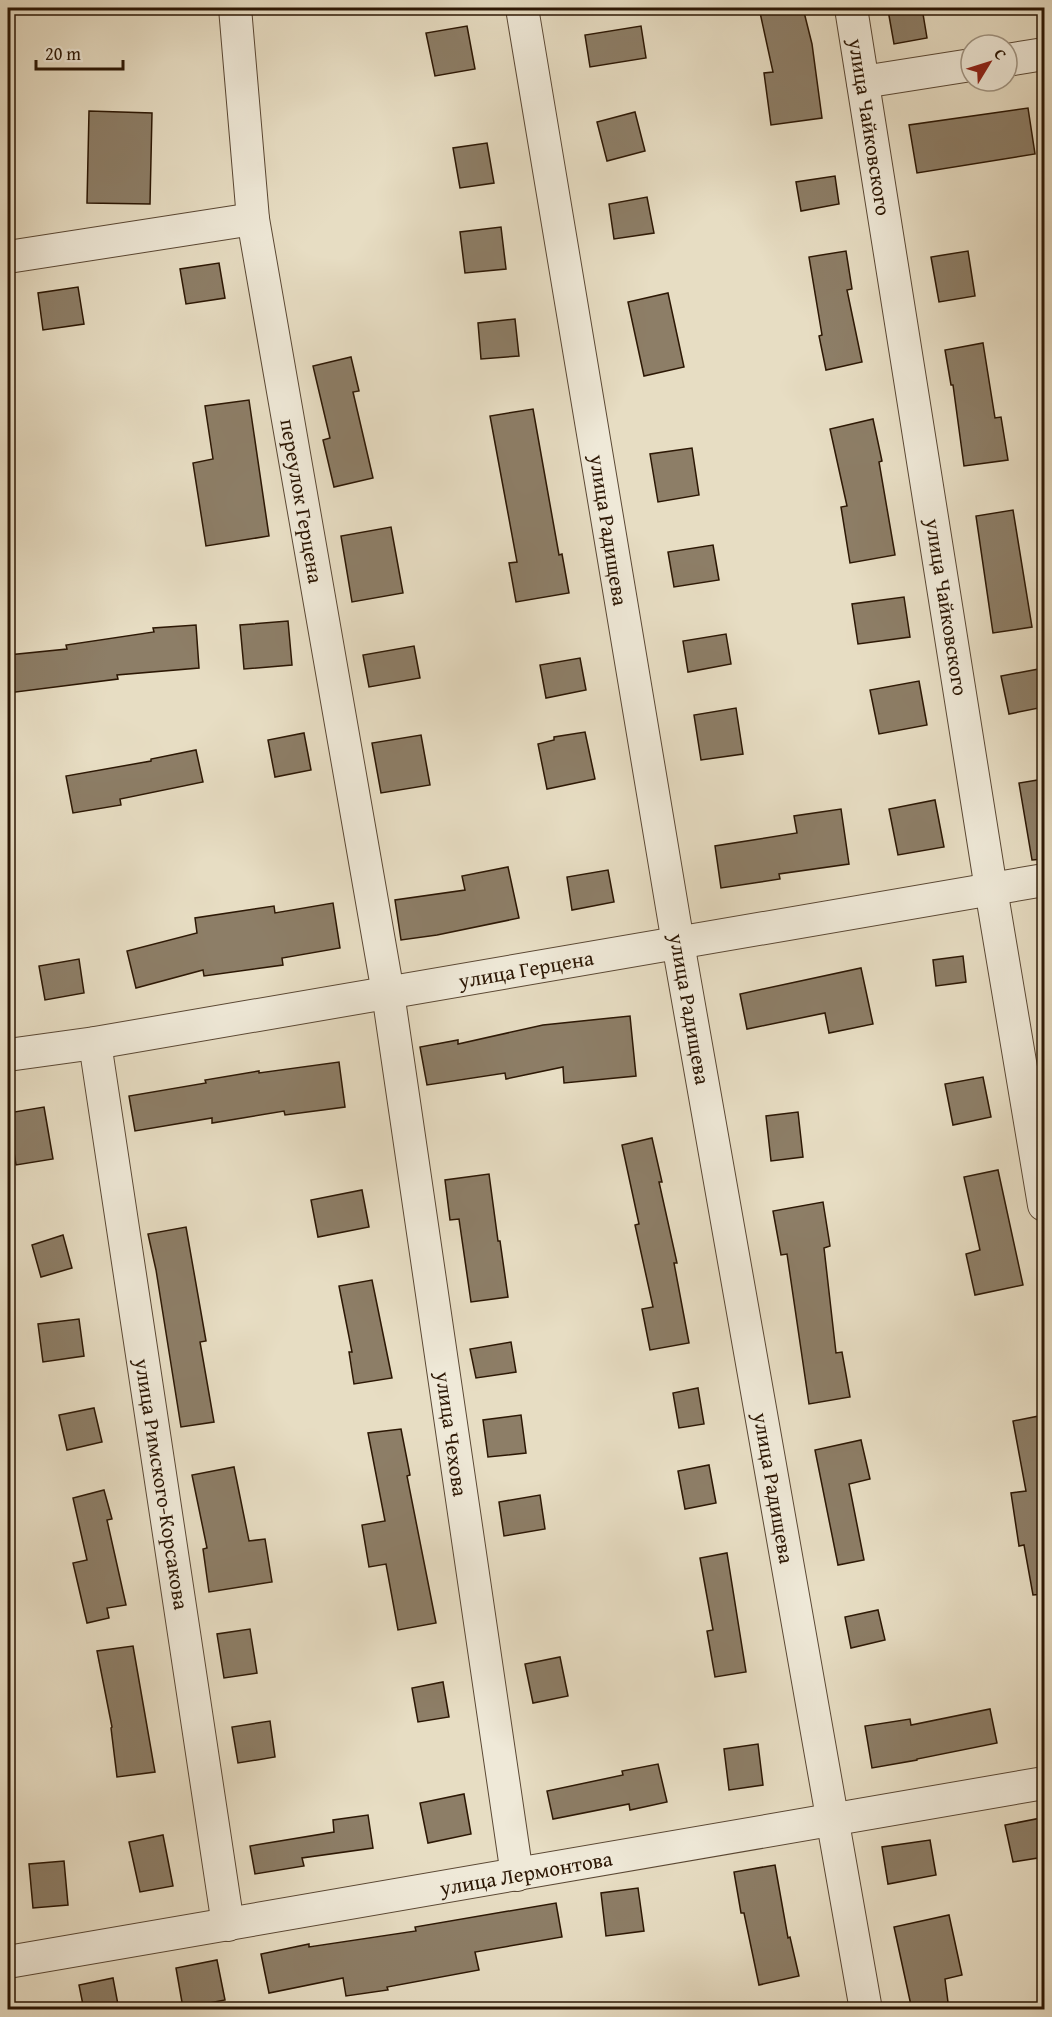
<svg xmlns="http://www.w3.org/2000/svg" width="1052" height="2017" viewBox="0 0 1052 2017" font-family="'Gentium Book Plus',serif">
	<rect width="100%" height="100%" fill="#e7ddc3"/>
	<filter id="stains"><feTurbulence type="fractalNoise" baseFrequency=".00333" numOctaves="4"/><feColorMatrix values="0 0 0 0 .2 0 0 0 0 .09 0 0 0 0 .02 0 0 0 .5 -.17"/></filter>
	<radialGradient id="worn" r=".72"><stop offset=".6" stop-color="#630" stop-opacity="0"/><stop offset="1" stop-color="#630" stop-opacity=".3"/></radialGradient>
	<g fill="#8d7e67" stroke="#2c1704" stroke-width="1.5">
		<path d="M759,8h44l9,36 10,74 -51,7 -7,-52 9,-1z"/>
		<path d="M901,8h21l5,30 -33,6 -6,-34z"/>
		<path d="M467,26l8,43 -40,7 -9,-43z"/>
		<path d="M641,26l5,32 -56,9 -5,-32z"/>
		<path d="M1028,108l7,46 -118,19 -8,-48z"/>
		<path d="M89,111l63,2 -2,91 -63,-1z"/>
		<path d="M635,112l10,39 -38,10 -10,-39z"/>
		<path d="M487,143l7,40 -34,5 -7,-40z"/>
		<path d="M835,176l4,28 -38,7 -5,-29z"/>
		<path d="M647,197l7,36 -40,6 -5,-35z"/>
		<path d="M501,227l5,42 -41,4 -5,-41z"/>
		<path d="M846,251l6,38 -5,1 15,72 -36,8 -7,-34 3,-1 -13,-78z"/>
		<path d="M968,251l7,45 -36,6 -8,-45z"/>
		<path d="M219,263l6,35 -39,6 -6,-35z"/>
		<path d="M78,287l6,37 -41,6 -5,-37z"/>
		<path d="M668,293l16,74 -40,9 -16,-74z"/>
		<path d="M515,319l4,37 -38,3 -3,-36z"/>
		<path d="M983,343l12,75 6,-1 7,43 -44,6 -11,-81h-2l-6,-35z"/>
		<path d="M351,357l8,34 -6,1 20,86 -39,9 -11,-47 7,-2 -17,-72z"/>
		<path d="M249,400l20,136 -63,10 -13,-83 20,-4 -8,-53z"/>
		<path d="M533,409l26,146 3,-1 7,39 -53,9 -7,-39 8,-1 -27,-146z"/>
		<path d="M873,419l9,42 -3,1 16,93 -45,8 -9,-56 6,-1 -17,-77z"/>
		<path d="M692,448l7,47 -41,7 -8,-48z"/>
		<path d="M1013,510l19,117 -39,6 -17,-117z"/>
		<path d="M391,527l12,66 -51,9 -11,-66z"/>
		<path d="M713,545l6,35 -45,7 -6,-35z"/>
		<path d="M904,597l6,40 -52,7 -6,-40z"/>
		<path d="M288,621l4,44 -48,4 -4,-44z"/>
		<path d="M196,625l3,43 -82,7 1,4 -110,14v-38l59,-6 -1,-4 88,-13 -1,-4z"/>
		<path d="M726,634l5,30 -43,8 -5,-31z"/>
		<path d="M414,646l6,32 -51,9 -6,-32z"/>
		<path d="M580,658l6,32 -40,8 -6,-33z"/>
		<path d="M1044,668v39l-35,7 -8,-38z"/>
		<path d="M919,681l8,44 -48,9 -9,-44z"/>
		<path d="M736,708l7,46 -42,6 -7,-45z"/>
		<path d="M585,732l10,47 -48,10 -9,-45 16,-4v-3z"/>
		<path d="M304,733l7,37 -36,7 -7,-37z"/>
		<path d="M421,735l9,50 -49,8 -9,-50z"/>
		<path d="M196,750l7,32 -83,17 1,6 -48,8 -7,-37 85,-15v-2z"/>
		<path d="M1044,779v80l-12,1 -13,-77z"/>
		<path d="M935,800l9,47 -46,8 -9,-46z"/>
		<path d="M841,809l8,55 -70,10 1,5 -59,9 -6,-42 82,-13 -3,-17z"/>
		<path d="M508,867l11,51 -82,17 -36,5 -6,-40 70,-10 -3,-14z"/>
		<path d="M608,870l6,32 -42,8 -5,-33z"/>
		<path d="M333,903l7,45 -58,10 1,7 -79,11 -1,-6 -67,18 -9,-37 70,-18 -2,-15 79,-12 1,7z"/>
		<path d="M963,956l3,26 -30,4 -3,-26z"/>
		<path d="M79,959l5,34 -39,7 -6,-34z"/>
		<path d="M861,968l12,56 -44,9 -4,-20 -78,16 -7,-35z"/>
		<path d="M630,1016l6,60 -72,7 -1,-16 -57,12 -1,-6 -78,12 -7,-38 38,-7v4l85,-19z"/>
		<path d="M339,1062l6,45 -60,8 -1,-4 -72,12v-5l-77,13 -6,-35 77,-13 -1,-3 54,-9v2z"/>
		<path d="M983,1077l8,40 -38,8 -8,-41z"/>
		<path d="M44,1107l9,52 -37,6 -8,-52z"/>
		<path d="M798,1112l5,45 -32,4 -5,-45z"/>
		<path d="M652,1138l10,44h-3l18,81h-3l15,80 -39,7 -8,-41 11,-2 -18,-82 4,-1 -17,-79z"/>
		<path d="M998,1170l25,115 -48,10 -9,-41 14,-4 -16,-73z"/>
		<path d="M489,1174l9,67h2l8,56 -37,5 -12,-83 -9,1 -5,-40z"/>
		<path d="M362,1190l7,37 -51,10 -7,-37z"/>
		<path d="M823,1202l7,44 -6,2 12,105 6,-1 8,45 -41,7 -22,-150 -6,1 -8,-44z"/>
		<path d="M186,1227l20,114 -6,1 14,80 -33,5 -25,-157 -8,-36z"/>
		<path d="M63,1235l9,33 -31,9 -9,-32z"/>
		<path d="M372,1280l20,98 -38,6 -5,-32h3l-13,-66z"/>
		<path d="M79,1319l5,37 -41,6 -5,-38z"/>
		<path d="M511,1342l5,30 -40,6 -6,-29z"/>
		<path d="M698,1388l6,36 -25,4 -6,-35z"/>
		<path d="M94,1408l8,34 -35,8 -8,-35z"/>
		<path d="M521,1415l5,38 -38,4 -5,-37z"/>
		<path d="M1039,1416l5,28v150l-11,1 -9,-50 -5,1 -8,-53 15,-2 -13,-70z"/>
		<path d="M401,1429l9,46 -3,1 29,147 -38,7 -12,-66 -17,3 -7,-42 23,-4 -17,-88z"/>
		<path d="M861,1440l9,39 -21,5 15,76 -26,5 -23,-115z"/>
		<path d="M709,1465l7,38 -31,6 -7,-38z"/>
		<path d="M234,1467l15,74 16,-2 7,43 -63,10 -6,-43 4,-1 -15,-73z"/>
		<path d="M104,1490l8,29 -5,1 19,85 -19,3 2,10 -22,5 -14,-60 14,-3 -14,-62z"/>
		<path d="M540,1495l5,34 -41,7 -5,-34z"/>
		<path d="M727,1553l19,119 -31,5 -8,-46 6,-1 -13,-72z"/>
		<path d="M878,1610l7,30 -34,8 -6,-31z"/>
		<path d="M250,1629l7,44 -33,5 -7,-44z"/>
		<path d="M133,1646l22,126 -38,5 -6,-49 1,-1 -15,-76z"/>
		<path d="M560,1657l8,39 -35,7 -8,-39z"/>
		<path d="M443,1682l6,35 -31,5 -6,-34z"/>
		<path d="M990,1709l7,34 -80,16v1l-45,8 -7,-42 45,-7 1,6z"/>
		<path d="M270,1721l5,36 -37,6 -6,-36z"/>
		<path d="M758,1744l5,41 -34,5 -5,-41z"/>
		<path d="M658,1764l9,38 -37,8 -1,-6 -76,15 -6,-28 76,-16 -1,-4z"/>
		<path d="M464,1794l7,40 -43,9 -8,-40z"/>
		<path d="M368,1815l5,33 -71,10 2,8 -49,8 -5,-28 84,-14 -1,-12z"/>
		<path d="M1041,1818l3,19v20l-31,5 -8,-37z"/>
		<path d="M163,1835l10,51 -33,6 -11,-50z"/>
		<path d="M930,1840l6,35 -48,9 -6,-37z"/>
		<path d="M64,1861l4,44 -35,3 -4,-44z"/>
		<path d="M775,1865l13,73 2,-1 9,39 -40,9 -15,-72h-3l-7,-41z"/>
		<path d="M638,1888l6,43 -38,5 -5,-43z"/>
		<path d="M556,1903l6,34 -87,15 4,18 -92,17 1,3 -42,6 -3,-18 -74,15 -8,-39 48,-10v3l107,-16 -1,-4z"/>
		<path d="M949,1915l13,60 -17,4 4,31h-37l-18,-83z"/>
		<path d="M217,1960l8,40 -42,8 -7,-40z"/>
		<path d="M113,1978l6,32h-35l-5,-25z"/>
	</g>
	<g fill="none" stroke-linecap="round" stroke-linejoin="round">
		<g stroke="#5b4834" stroke-width="34">
			<g id="minor">
				<path d="M235,8l18,211 135,774 129,882"/>
				<path d="M522,8l156,935 188,1067"/>
				<path d="M851,8l140,881 53,316"/>
				<path d="M1007,60l37,-6"/>
				<path d="M863,82l108,-17"/>
				<path d="M8,257l245,-38"/>
				<path d="M95,1043l133,882"/>
				<path d="M8,1055l87,-12 949,-163"/>
				<path d="M8,1962l1036,-179"/>
			</g>
		</g>
		<use href="#minor" stroke="#efe9d8" stroke-width="32"/>
	</g>
	<g text-anchor="middle" dominant-baseline="central" stroke-width="4.5" stroke-linejoin="round" paint-order="stroke">
		<g font-size="21" fill="#2c1704" stroke="#efe9d8">
			<text transform="translate(870 127) rotate(81)">улица Чайковского</text>
			<text transform="translate(302 501) rotate(80)">переулок Герцена</text>
			<text transform="translate(609 530) rotate(81)">улица Радищева</text>
			<text transform="translate(947 607) rotate(81)">улица Чайковского</text>
			<text transform="translate(526 969) rotate(-10)">улица Герцена</text>
			<text transform="translate(690 1009) rotate(80)">улица Радищева</text>
			<text transform="translate(452 1434) rotate(82)">улица Чехова</text>
			<text transform="translate(162 1484) rotate(81)">улица Римского-Корсакова</text>
			<text transform="translate(774 1488) rotate(80)">улица Радищева</text>
			<text transform="translate(526 1873) rotate(-10)">улица Лермонтова</text>
		</g>
	</g>
	<rect width="1052" height="2017" fill="none" stroke="#e7ddc3" stroke-width="30"/>
	<rect x="9" y="9" width="1034" height="1999" fill="none" stroke="#2c1704" stroke-width="3"/>
	<rect x="15" y="15" width="1022" height="1987" fill="none" stroke="#2c1704" stroke-width="1.5"/>
	<g transform="translate(989 63) rotate(52)"><circle r="28" fill="#efe9d8" stroke="#a19583" stroke-width="1.5"/>
	<path d="M0-4.5L10 22L0 15L-10 22Z" fill="#8f2418"/>
	<text y="-9" font-size="16" font-weight="bold" text-anchor="middle" fill="#2c1704">С</text>
	</g>
	<path d="M36 60v9h87v-9" fill="none" stroke="#2c1704" stroke-width="3"/>
	<text x="45" y="60" font-size="18" fill="#2c1704" stroke="#efe9d8" stroke-width="4.5" paint-order="stroke">20 m</text>
	<rect width="100%" height="100%" filter="url(#stains)"/>
	<rect width="100%" height="100%" fill="url(#worn)"/>
</svg>
